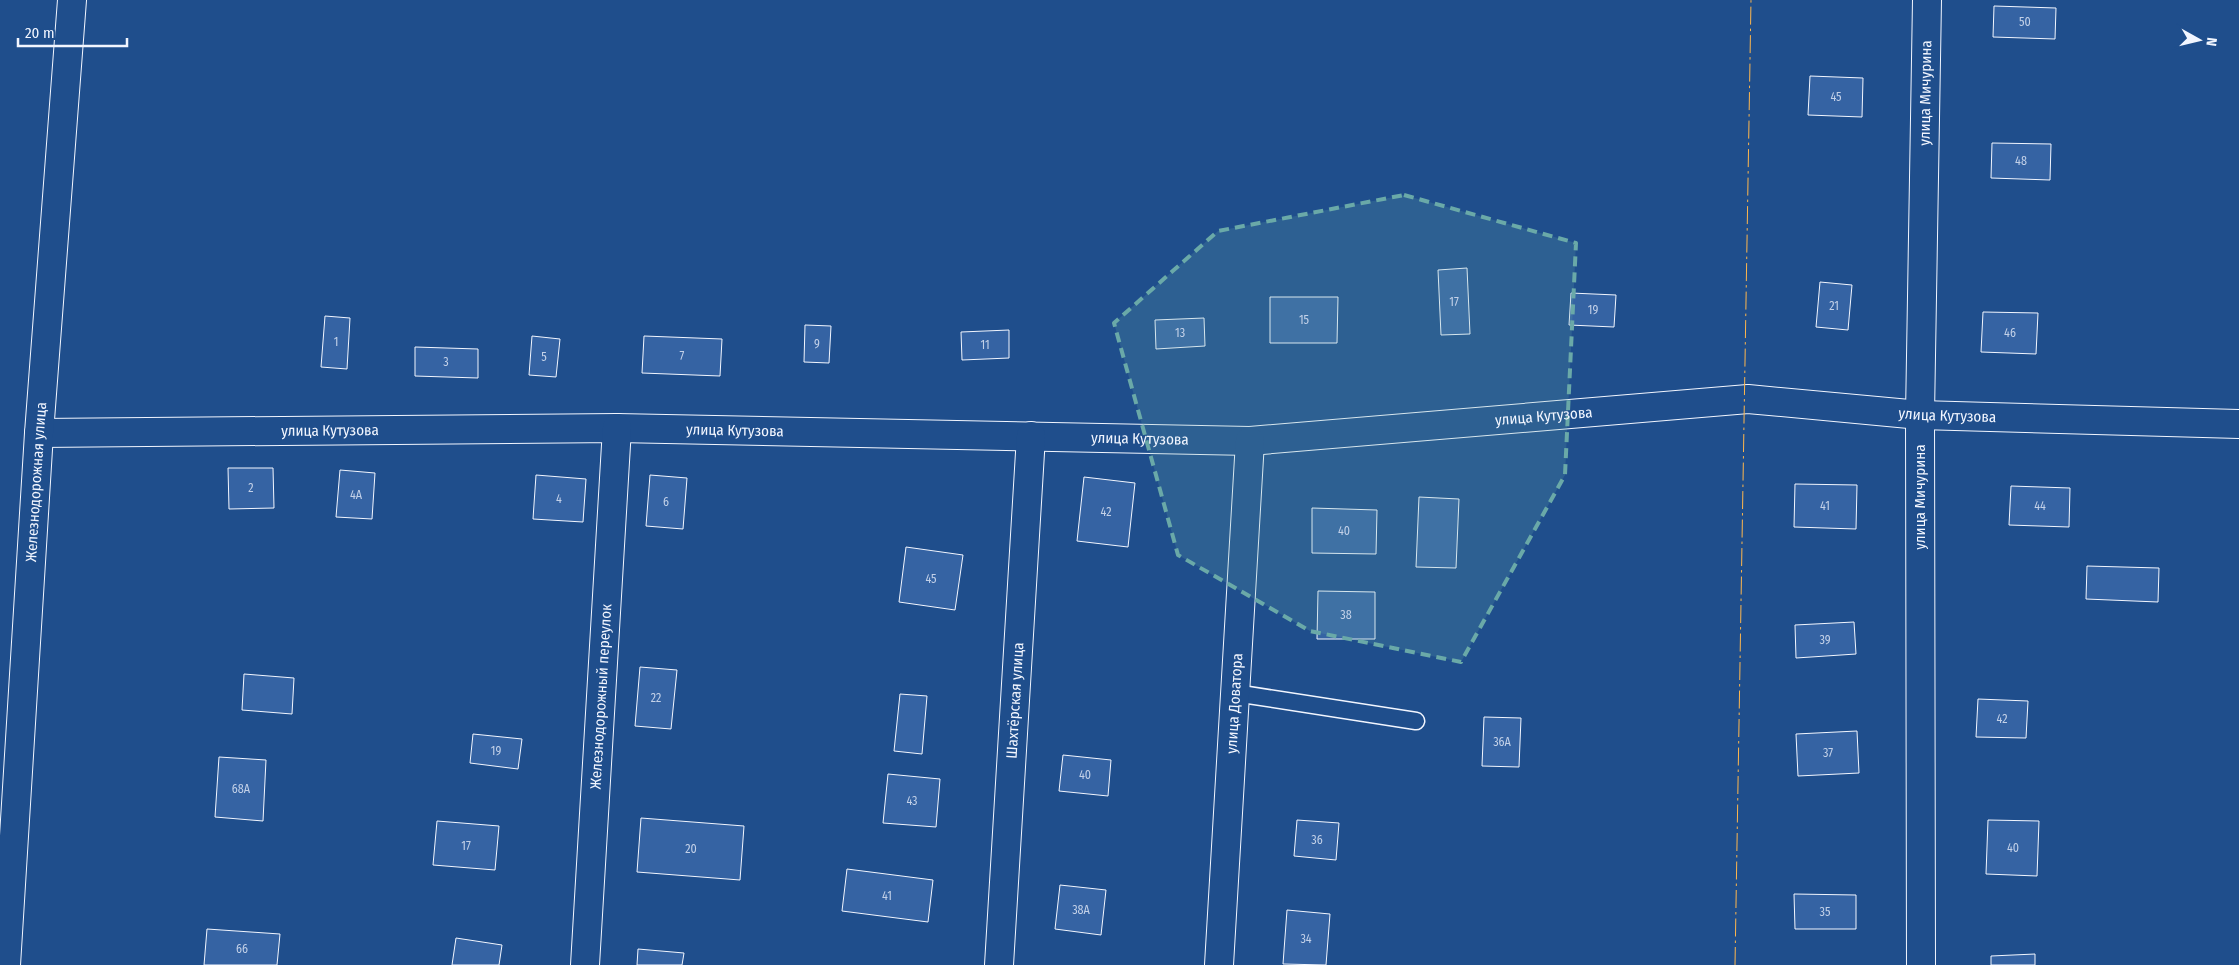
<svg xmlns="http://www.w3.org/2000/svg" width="2239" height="965" viewBox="0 0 2239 965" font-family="'Fira Sans Condensed',sans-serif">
	<rect width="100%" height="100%" fill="#1f4e8c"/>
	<g fill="#3563a3" stroke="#f2f6ff">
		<path d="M1994,6l62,2 -1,31 -62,-2z"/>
		<path d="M1810,76l53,2 -1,39 -54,-2z"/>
		<path d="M1992,143l59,1 -1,36 -59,-2z"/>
		<path d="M1467,268l3,66 -29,1 -3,-65z"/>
		<path d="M1820,282l32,3 -4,45 -32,-3z"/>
		<path d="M1571,293l45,2 -2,32 -45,-2z"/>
		<path d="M1270,297h68l-1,46h-67z"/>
		<path d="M1983,312l55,1 -2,41 -55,-2z"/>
		<path d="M325,316l25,2 -3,51 -26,-2z"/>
		<path d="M1204,318l1,28 -49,3 -1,-29z"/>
		<path d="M805,325l26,1 -2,37 -25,-1z"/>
		<path d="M1009,330v28l-47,2 -1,-28z"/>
		<path d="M532,336l28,3 -4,38 -27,-2z"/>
		<path d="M644,336l78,3 -2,37 -78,-3z"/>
		<path d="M415,347l63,2v29l-63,-2z"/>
		<path d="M228,468h45l1,40 -45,1z"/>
		<path d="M340,470l35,3 -3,46 -36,-2z"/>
		<path d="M536,475l50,4 -3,43 -50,-3z"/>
		<path d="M650,475l37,3 -4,51 -37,-3z"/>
		<path d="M1084,477l51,6 -7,64 -51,-6z"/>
		<path d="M1795,484l62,1 -1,44 -62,-2z"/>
		<path d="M2011,486l59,2 -1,39 -60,-2z"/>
		<path d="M1419,497l40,2 -3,69 -40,-1z"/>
		<path d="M1312,508l65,2 -1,44 -64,-1z"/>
		<path d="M906,547l57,8 -8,55 -56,-8z"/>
		<path d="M2087,566l72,2 -1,34 -72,-3z"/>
		<path d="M1318,591l57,1v47h-58z"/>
		<path d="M1854,622l2,32 -60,4 -1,-33z"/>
		<path d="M640,667l37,3 -6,59 -36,-3z"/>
		<path d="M244,674l50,4 -2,36 -50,-4z"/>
		<path d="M900,694l27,2 -5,58 -28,-3z"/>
		<path d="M1978,699l50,2 -2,37 -50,-1z"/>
		<path d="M1484,717l37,1 -2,49 -37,-1z"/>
		<path d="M1857,731l2,42 -61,3 -2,-42z"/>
		<path d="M473,734l49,5 -4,30 -48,-6z"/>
		<path d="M1063,755l48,5 -3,36 -49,-5z"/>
		<path d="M219,757l47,3 -3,61 -48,-4z"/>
		<path d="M888,774l52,5 -4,48 -53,-4z"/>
		<path d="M641,818l103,8 -4,54 -103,-8z"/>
		<path d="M1297,820l42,3 -3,37 -42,-4z"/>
		<path d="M1988,820l51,1 -2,55 -51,-2z"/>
		<path d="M437,821l62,5 -4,44 -62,-5z"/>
		<path d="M847,869l86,11 -5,42 -86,-11z"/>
		<path d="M1060,885l46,5 -5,45 -46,-6z"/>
		<path d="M1794,894l62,1v34h-61z"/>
		<path d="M1287,910l43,4 -4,51 -43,-1z"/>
		<path d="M207,929l73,5 -3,31h-73z"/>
		<path d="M456,938l46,7 -3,20h-47z"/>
		<path d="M638,949l46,4 -2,12h-45z"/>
		<path d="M2035,954v11h-44v-9z"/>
	</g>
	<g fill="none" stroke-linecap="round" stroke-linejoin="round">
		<g stroke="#f2f6ff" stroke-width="19">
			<path id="lane" d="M1235,693l181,28"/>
		</g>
		<g stroke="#f2f6ff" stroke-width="30">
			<g id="street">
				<path id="s1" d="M39,433l578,-5 633,13 498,-42 172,16 319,9"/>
				<path id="s2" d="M585,965l32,-537"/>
				<path id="s3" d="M999,965l32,-529"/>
				<path id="s4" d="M1219,965l31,-524"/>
				<path id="s5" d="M1921,965l-1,-550 7,-415"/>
			</g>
		</g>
		<g stroke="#f2f6ff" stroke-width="30">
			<g id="secondary">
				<path id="s6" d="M6,965l33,-532 33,-433"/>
			</g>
		</g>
		<use href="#lane" stroke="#1f4e8c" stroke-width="16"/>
		<use href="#street" stroke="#1f4e8c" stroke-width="28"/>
		<use href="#secondary" stroke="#1f4e8c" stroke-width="28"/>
		<path stroke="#ffb74d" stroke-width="1" stroke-dasharray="18 4 2.5 4" stroke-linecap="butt" d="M1735,965l16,-965"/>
	</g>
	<path fill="#6aa9a8" fill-opacity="0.2" stroke="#6aa9a8" stroke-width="4" stroke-dasharray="10 6" stroke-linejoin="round" d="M1404,195l172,48 -11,232 -104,187 -151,-31 -132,-76 -64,-232 104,-92z"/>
	<g text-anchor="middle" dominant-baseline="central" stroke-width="4" stroke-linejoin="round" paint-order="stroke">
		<g font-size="12" fill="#c3d1e8">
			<text x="2025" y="22">50</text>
			<text x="1836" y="97">45</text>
			<text x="2021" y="161">48</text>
			<text x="1454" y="302">17</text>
			<text x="1834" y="306">21</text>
			<text x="1593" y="310">19</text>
			<text x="1304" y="320">15</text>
			<text x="1180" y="333">13</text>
			<text x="2010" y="333">46</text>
			<text x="336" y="342">1</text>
			<text x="817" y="344">9</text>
			<text x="985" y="345">11</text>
			<text x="682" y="356">7</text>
			<text x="544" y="357">5</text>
			<text x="446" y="362">3</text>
			<text x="251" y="488">2</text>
			<text x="356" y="495">4А</text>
			<text x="559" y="499">4</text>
			<text x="666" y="502">6</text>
			<text x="1825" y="506">41</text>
			<text x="2040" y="506">44</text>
			<text x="1106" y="512">42</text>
			<text x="1344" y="531">40</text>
			<text x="931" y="579">45</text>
			<text x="1346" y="615">38</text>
			<text x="1825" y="640">39</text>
			<text x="656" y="698">22</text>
			<text x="2002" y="719">42</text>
			<text x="1502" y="742">36А</text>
			<text x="496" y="751">19</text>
			<text x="1828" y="753">37</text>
			<text x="1085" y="775">40</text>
			<text x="241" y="789">68А</text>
			<text x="912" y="801">43</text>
			<text x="1317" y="840">36</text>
			<text x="466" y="846">17</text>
			<text x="2013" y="848">40</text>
			<text x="691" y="849">20</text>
			<text x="887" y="896">41</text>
			<text x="1081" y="910">38А</text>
			<text x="1825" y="912">35</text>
			<text x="1306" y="939">34</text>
			<text x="242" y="949">66</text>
		</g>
		<g font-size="15" fill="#f2f6ff" stroke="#1f4e8c">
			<text stroke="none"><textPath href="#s5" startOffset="872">улица Мичурина</textPath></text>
			<text stroke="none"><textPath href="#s1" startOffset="1911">улица Кутузова</textPath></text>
			<text stroke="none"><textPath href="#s1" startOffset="1506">улица Кутузова</textPath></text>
			<text stroke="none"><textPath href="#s1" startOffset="291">улица Кутузова</textPath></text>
			<text stroke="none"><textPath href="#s1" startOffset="696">улица Кутузова</textPath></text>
			<text stroke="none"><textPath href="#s1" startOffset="1101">улица Кутузова</textPath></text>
			<text stroke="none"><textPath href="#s6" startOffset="484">Железнодорожная улица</textPath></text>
			<text transform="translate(1920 497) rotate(-90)">улица Мичурина</text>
			<text stroke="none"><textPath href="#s2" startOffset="269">Железнодорожный переулок</textPath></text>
			<text stroke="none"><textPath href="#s3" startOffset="265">Шахтёрская улица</textPath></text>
			<text stroke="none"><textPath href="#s4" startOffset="262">улица Доватора</textPath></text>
		</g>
	</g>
	<g transform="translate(2199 40) rotate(98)" stroke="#1f4e8c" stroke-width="4" paint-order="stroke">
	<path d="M0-4L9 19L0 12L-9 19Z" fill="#f2f6ff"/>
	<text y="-8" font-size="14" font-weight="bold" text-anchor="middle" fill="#f2f6ff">N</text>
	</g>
	<path d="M18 38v8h109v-8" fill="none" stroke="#f2f6ff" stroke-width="2.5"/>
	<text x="25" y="38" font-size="15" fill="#f2f6ff" stroke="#1f4e8c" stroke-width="4" paint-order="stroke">20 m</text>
</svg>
